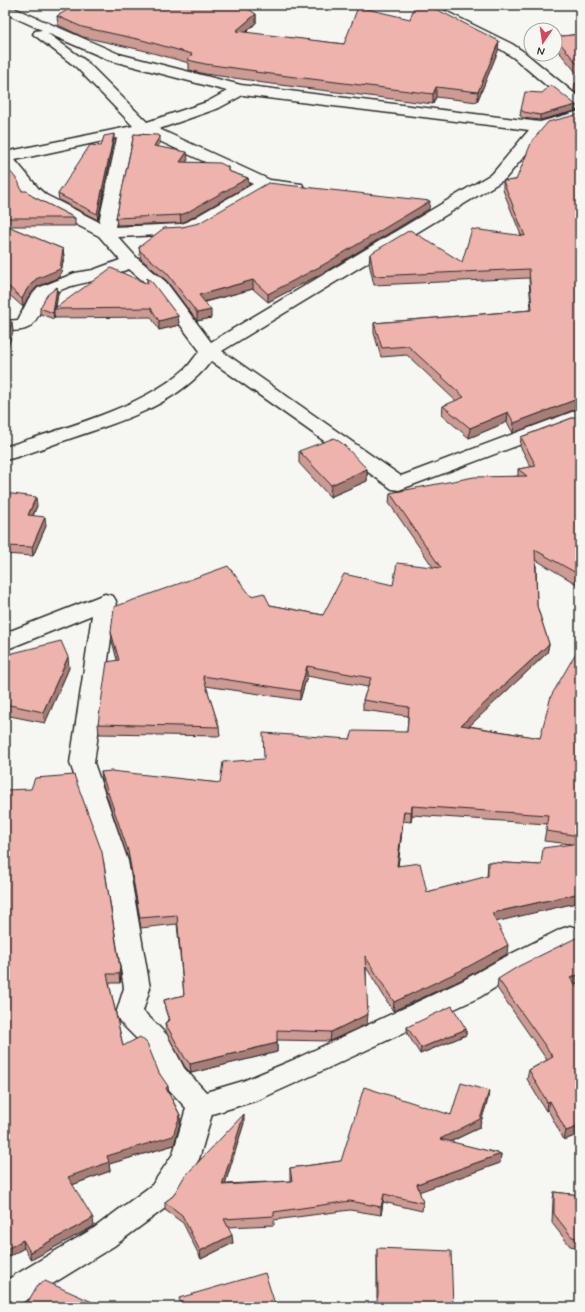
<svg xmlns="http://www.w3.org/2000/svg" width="585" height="1312" viewBox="0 0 585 1312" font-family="Mynerve,sans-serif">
	<rect width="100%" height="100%" fill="#f6f6f2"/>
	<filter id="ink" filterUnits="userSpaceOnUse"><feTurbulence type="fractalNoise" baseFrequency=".025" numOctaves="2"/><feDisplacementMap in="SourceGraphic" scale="8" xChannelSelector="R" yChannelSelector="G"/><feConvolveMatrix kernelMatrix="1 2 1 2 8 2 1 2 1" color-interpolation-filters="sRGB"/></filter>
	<g filter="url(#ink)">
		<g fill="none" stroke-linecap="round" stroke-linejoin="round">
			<g stroke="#2b2b2b" stroke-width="3">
				<g id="street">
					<path d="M415,5h18l79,39 12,8 56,46v13l-6,-2 -60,-51 -12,-8 -85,-42z"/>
					<path d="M14,8l105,46 122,31 299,37 40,-11v10l-34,9 -41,49 -283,172 179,125 179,-67v13l-181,68 -7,-1 -181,-128c-33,44 -92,61 -142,78 -21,7 -42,16 -64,21v-13c58,-19 135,-38 181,-79 5,-5 9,-12 14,-17l-46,-61 -25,-21c-10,3 -19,8 -29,10 -17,5 -35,6 -49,17 -5,3 -7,7 -9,12 -10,21 -13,23 -37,23v-10l13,-1 11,-22 9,-10 37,-15 18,-3 27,-10 -21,-24 -65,-33 -7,-6 -22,-28v-17l128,-26 -57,-59 -43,-33 2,-3 7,-1 -33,-15 -2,-3 2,-3zM47,33l62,27 118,31 -20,11 -60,20 -61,-61zM243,95l286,35 -36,43 -282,169 -45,-60 -29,-24 -19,-21 64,-3 17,-4 70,-41 27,4 6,-1 2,-4 -2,-4 -32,-4 -111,-51 60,-21zM142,133l111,51 -66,38 -6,2 -66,3 19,-92zM117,138l-18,84 -53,-27 -7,-6 -24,-29z"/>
					<path d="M105,594l8,2 3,5 -22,162 34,98 22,127 -7,23 24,24 17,33 22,24 37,-11 50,-21 169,-79 37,-21 62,-31 9,-3 9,3v14l-62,31 -37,23 -169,79 -53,24 -46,14 -13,45 -27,44 -58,43 -99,61h-10v-26l89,-53 58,-43 21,-31 13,-46 -22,-24 -15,-33 -29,-29 -4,-8 8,-26 -20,-127 -34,-98 22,-148 -87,35v-17z"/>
				</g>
			</g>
			<use href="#street" fill="#f6f6f2" fill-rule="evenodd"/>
		</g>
		<g fill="#cd9a94" stroke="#2b2b2b" fill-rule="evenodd">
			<path d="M129,8l127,6v9l-10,10 98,11 154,7 -21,51 -41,-5 -3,7 -177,-22v-1l-51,-7 -16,-4v-7l-47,-13 -59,-13 -25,-12 -1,-9z"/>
			<path d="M580,34v43l-25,-30v-10z"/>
			<path d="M575,83l5,2v12l-6,-6z"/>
			<path d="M576,105l-1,6 -35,9 -17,-2 -3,-2 1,-6z"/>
			<path d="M580,114v294h-1l-66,25 -6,-11 -38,16 -27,-23 1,-9 13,-5 -49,-46 -26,2 -7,-24v-10l157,-13 -2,-32 -155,7 -5,-22 1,-9 92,8 59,-27 -18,-45v-9l13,-1z"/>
			<path d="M134,134l26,9 -2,4 30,13 -3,2 43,5v4l20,7 1,7 -63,36 -5,2 -64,2 -1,-7z"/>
			<path d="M114,140l-16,80 -39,-20 -1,-6 43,-48z"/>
			<path d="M5,165l17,26 53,27v8h-68l56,23 1,8 -4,20 -23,10 -9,10 -5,10 -18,-16z"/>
			<path d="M429,209l-106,64 -55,29 -15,-13 -48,13 6,16 -14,3 -30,-40 -26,-22 -1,-4 -1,-8 43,-20z"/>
			<path d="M147,278l31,38 1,9 -20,5 -8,-13 -96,1 -1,-3v4l-14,-5v-6l17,-21 1,6 -2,15 91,-25z"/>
			<path d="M580,415v171l-44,-26 1,46 12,38 -2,9 -78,73 71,12 40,-92v256l-84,19 11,33 -46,26 -68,31 -27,-44 1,57 -37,17 -53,-1v12l-86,21 -6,-6 -19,-35 -1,-9 4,-2 -4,-12 -1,-9 20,-5 -7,-71 -36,4 -12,-67 -27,-79 -1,-10 119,11 44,-24 86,-20 57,-7 1,-16 -45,-6v-10l5,-13 -61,-11 -7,24 -94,-14 13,41 1,9 -121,-2 -1,-10 19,-64 -5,-19 -1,-9 140,-36 19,9 53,10 70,-30 40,-18 -44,-64 1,-10 128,-17v-7l13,-2 -11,-21 1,-9zM412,815l135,9 -3,17 27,3 -30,21 -53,-3 -1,15 -60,15 -29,-26 5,-45 8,1z"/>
			<path d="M299,451l68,18v12l-37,16 -31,-34z"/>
			<path d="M5,493l32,13 -4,10 13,10 -13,30 -28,-2z"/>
			<path d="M5,655l64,13 -24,55 -40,-8z"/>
			<path d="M5,790l115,178 1,8 -1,7h-11l14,63 36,27 21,42v8l-6,22 -65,19 1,7 -38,14 22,41 -63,34 -7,-12 -19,11z"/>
			<path d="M498,979l82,3 -5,2 5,150 -16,6 -16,-30 -2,1 -19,-32 2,-9 18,-10 -50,-72z"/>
			<path d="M407,1027l59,2v6l-46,19 -13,-21z"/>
			<path d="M488,1099l-9,29 -29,14 51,12 -1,9 -81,28 4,12 -1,8 -39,-9 -2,13 -31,-5 -76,10v5l-46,2 5,16 -32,16 -18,-36 -18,-13v-8l8,-6 71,-73 -19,61 65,-3v-13l51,-7z"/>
			<path d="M554,1192l26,3v53l-10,-2 -18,-23 1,-23z"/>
			<path d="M377,1248l76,59 -76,-9z"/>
		</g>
		<g fill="#a77d78" stroke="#2b2b2b">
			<path d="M256,14v9l-20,18v-10z"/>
			<path d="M499,41l-1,10 -21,51 1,-10z"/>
			<path d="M436,87v10l-3,7v-10z"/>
			<path d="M576,105l-1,6 -35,9v-5z"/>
			<path d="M114,134v6l-16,80 -1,-6z"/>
			<path d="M160,136v7l-6,10v-7z"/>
			<path d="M187,152l1,8 -8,9v-7z"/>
			<path d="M248,178l1,7 -63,36 -5,2 -1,-8z"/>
			<path d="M430,201l-1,8 -106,64 -55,29v-8z"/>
			<path d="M63,249l1,8 -4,20 -23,10 -9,10 -5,10 -1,-8 5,-10z"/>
			<path d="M253,280v9l-54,14v-8z"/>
			<path d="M57,287l1,6 -3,16h-1v10l-1,-6z"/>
			<path d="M7,309l2,10 -4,1v-10z"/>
			<path d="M211,310v8l-14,3v-8z"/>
			<path d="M178,316l1,9 -20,5v-9z"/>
			<path d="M12,322l1,10 -8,23v-14z"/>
			<path d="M580,398l-1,10 -66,25 1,-10z"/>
			<path d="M508,412l-1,10 -38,16 1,-10z"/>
			<path d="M367,469v12l-37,16 1,-12z"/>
			<path d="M36,497l1,9 -8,18 -1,-9z"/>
			<path d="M45,517l1,9 -13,30 -1,-9z"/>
			<path d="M549,644l-2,9 -87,82 1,-10z"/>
			<path d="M68,657l1,11 -24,55 -2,-11z"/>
			<path d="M307,666v10l-7,24v-9z"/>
			<path d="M412,806v9l-1,7v-10z"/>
			<path d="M404,811l-1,10 -6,55v-10z"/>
			<path d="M580,893v9l-89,21 1,-10z"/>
			<path d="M508,945l-1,9 -46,26 -68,31 1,-9z"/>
			<path d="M120,968l1,8 -1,7 -1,-9z"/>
			<path d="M580,974v8l-12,5 2,-9z"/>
			<path d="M368,1014l-1,10 -37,17 1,-9z"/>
			<path d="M466,1029v6l-46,19 1,-6z"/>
			<path d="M277,1043v9l-86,21 -1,-9z"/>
			<path d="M168,1086l1,9 -3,-7z"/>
			<path d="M489,1091l-1,8 -9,29 -40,19 1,-8z"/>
			<path d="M550,1101l-2,9 -2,1 1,-9z"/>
			<path d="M244,1114v9l-22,70v-8z"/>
			<path d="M180,1115v8l-6,22 -65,19 1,7 -41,15 -1,-9 39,-21z"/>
			<path d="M580,1126v8l-16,6 2,-9z"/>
			<path d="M501,1154l-1,9 -84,30 1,-9z"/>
			<path d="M384,1194l-1,8 -2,13v-8z"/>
			<path d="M93,1218l1,8 -63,34 -1,-8z"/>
			<path d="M232,1235l1,8 -32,16 -1,-8z"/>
			<path d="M23,1240l1,8 -19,11v-9z"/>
		</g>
		<g fill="#eeb3ac" stroke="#2b2b2b">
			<path d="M76,5h46l7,3 2,-3h111l14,9 -20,17 108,13 14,-37 52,12 5,-14h13l71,36 -21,51 -42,-5 -3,7 -178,-22 1,-1 -51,-7 -17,-4 4,-6 -50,-14 -60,-13 -25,-11z"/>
			<path d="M580,34v33l-25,-30z"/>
			<path d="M551,85l25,20 -36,10 -16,-3 -3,-2 4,-18 17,1z"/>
			<path d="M580,114v284l-66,25 -6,-11 -38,16 -27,-22 21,-9 -56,-51 -26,2 -8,-25 158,-13 -3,-41 -155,7 -4,-22 40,-24 52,32 10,-33 53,7 -22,-55 13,-1 16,-39 16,-19z"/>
			<path d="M114,134l-17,80 -39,-20 32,-49 11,1 3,-10z"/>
			<path d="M134,134l23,1 3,1 -6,10 33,6 -7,10 40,1 8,4v4l20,7 -62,35 -6,2 -64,3z"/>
			<path d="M5,165l13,16 4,10h5l5,5 43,22h-70z"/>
			<path d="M268,183l162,18 -107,64 -55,29 -15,-14 -54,15 12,15 -14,3 -30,-40 -27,-22 -1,-4 25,-19 18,-1 17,-4z"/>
			<path d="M5,225l58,24 -3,20 -24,10 -9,10 -5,10 -17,-16z"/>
			<path d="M111,268l37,16 -1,-6 5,4 26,34 -19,5 -8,-13 -97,1z"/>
			<path d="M57,287l-4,26 -13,-5 7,-13z"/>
			<path d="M5,306l2,3 -2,1z"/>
			<path d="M5,322h7l-7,19z"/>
			<path d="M580,415v160l-45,-25 2,56 12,38 -88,81 79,13 11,-42 29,-50v190l-34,-5 2,-16 -136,-9 -1,6 -7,-1 -7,55 23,-3 7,29 61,-16v-14l53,3 2,-17 37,-5v50l-88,20 16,32 -46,25 -68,32 -29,-46 3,58 -37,18 -54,-2v13l-87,21 -5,-6 -20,-35 5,-3 -6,-20 20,-5 -7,-80 -37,3 -12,-67 -27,-79 10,-1 109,12 3,-21 41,-3 -1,-26 87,6 3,-8 54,1 2,-25 -46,-7 8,-22 -64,-12 -7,25 -97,-15 16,51 -121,-3 9,-62 12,-2 -8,-28 3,-25 114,-41 23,30 13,-3 6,12 53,10 21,-41 49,11 4,-22 44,5 -51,-75 84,-16 53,-1 -9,-7 18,-3 -15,-29z"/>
			<path d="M334,438l9,6 24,25 -36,16 -32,-34z"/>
			<path d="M5,493l31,4 -8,18 17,2 -13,30 -27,-1z"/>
			<path d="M61,641l7,16 -25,55 -38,-8v-49z"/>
			<path d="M74,775l28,77 18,116 -1,6h-12l16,72 17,-9 7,6 12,30 9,13 -2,2 14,27 -7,21 -66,20 2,6 -41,15 25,41 -63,34 -7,-12 -18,10v-460l26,-1 4,-11z"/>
			<path d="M580,936v38l-10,4 10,12v136l-14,5 -16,-30 -3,1 -18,-32 24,-13 -55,-78 21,-13z"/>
			<path d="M452,1006l14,23 -45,19 -14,-21z"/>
			<path d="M461,1083l28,8 -9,28 -40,20 61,15 -84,30 6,19 -39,-9 -3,13 -31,-6 -76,11v4l-50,3 8,16 -32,16 -18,-36 -17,-13 8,-6 11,-19 60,-63 -22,71 70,-4 -2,-13 51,-7 23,-74 87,28z"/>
			<path d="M554,1192l26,3v44l-8,-2 -18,-23z"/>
			<path d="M377,1248l74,3 2,56h-77l2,-13z"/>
			<path d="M265,1273l11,34h-111l16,-2 -2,-7z"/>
			<path d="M45,1281l54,24 1,2h-75l12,-21z"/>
			<path d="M536,1302l7,5h-10z"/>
		</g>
	</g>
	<rect width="585" height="1312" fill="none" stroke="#f6f6f2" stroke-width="20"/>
	<rect x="10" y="10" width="565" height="1292" fill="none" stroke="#2b2b2b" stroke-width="1.5" filter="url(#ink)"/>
	<g transform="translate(543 42) rotate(193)"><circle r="19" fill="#f6f6f2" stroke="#a5a5a2"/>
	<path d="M0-3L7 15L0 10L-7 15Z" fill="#d1495b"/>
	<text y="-6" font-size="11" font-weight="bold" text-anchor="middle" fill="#2b2b2b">N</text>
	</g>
</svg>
